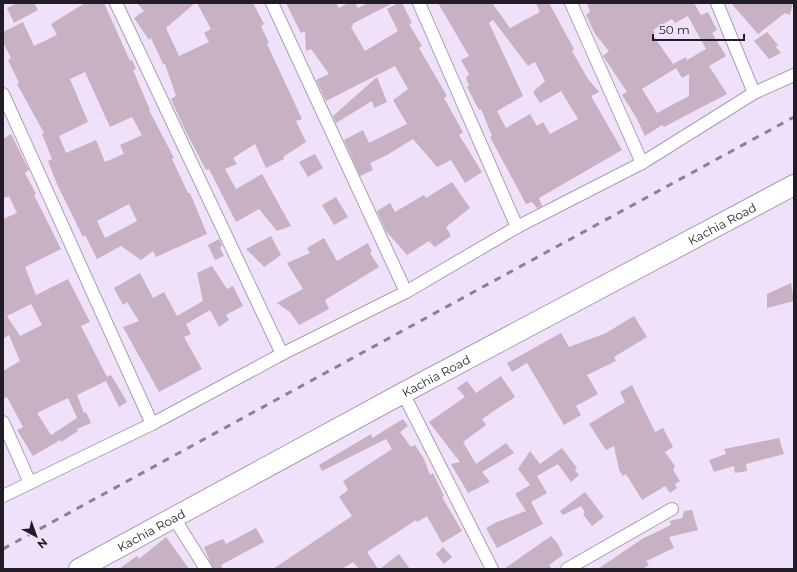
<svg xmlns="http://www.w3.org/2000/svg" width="797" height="572" viewBox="0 0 797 572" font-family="Montserrat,sans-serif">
	<rect width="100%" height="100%" fill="#efe1f9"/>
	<g fill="#c7b1c3" fill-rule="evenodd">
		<path d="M17,3h17l4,7 -24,13 -7,-15z"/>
		<path d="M85,3h19l26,58 2,-1 4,9 -3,1 17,40h-1l25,48 -2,1 16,34h2l17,41 -51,23 -3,-6 -12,9 -20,-14 -24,13 -12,-24 -2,2 -26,-53 -9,-23 4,-2 -10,-25 2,-1 -27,-49 2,-1 -11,-23 3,-2 -8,-16v-10l20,-10 11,24 23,-11 -6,-11zM85,72l25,55 22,-10 10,18 -22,10 4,9 -19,8 -9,-22 -30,13 -7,-17 29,-14 -18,-43zM129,204l8,17 -32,17 -8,-17z"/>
		<path d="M137,3h58l-29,25 13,28 30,-14 -5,-9 7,-4 -14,-26h56l11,21 -3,2 8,17 -2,1 35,75 -6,2 10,21 -23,15 1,2 -18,9 -11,-24 -22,14 4,6 -12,5 11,20 26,-15 29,52 -14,5 -18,-22 -23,13 -27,-53 -3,1 -21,-40 -14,-31 5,-3 -11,-32h-2l-12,-26 -2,2 -15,-22 10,-7z"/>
		<path d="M286,3h50l3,5 9,-5h7l3,5 10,-5h25l-41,21 1,2 -2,1 14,24 33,-20 -11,-22 11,-6h4l10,20 -3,1 13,22 -3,2 28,48 -3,2 19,34 -4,3 23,37 -17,11 -14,-23 -14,7 -24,-28 -26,16 -17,8 3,7 -13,6 -16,-36 19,-10 6,13 38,-19 -14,-24 15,-11 -13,-23 -69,35 -10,-21 13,-6 -18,-25 -5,2 -1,-20 -4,2z"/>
		<path d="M438,3h54l18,25 30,-16 -4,-9h13l25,46 -2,2 16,28 11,13 -8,4 31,54 -83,48 3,8 -5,2 -5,-6 -6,2 -36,-67 2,-1 -11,-27 -2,1 -12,-23 2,-1 -3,-8 3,-4 -8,-14 8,-4zM493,20l35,46 7,-4 10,19 -12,11 7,11 21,-12 17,28 -28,15 -7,-12 -6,4 -7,-12 -24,14 -9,-17 26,-15 -34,-73z"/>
		<path d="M587,3h107l7,12 7,-3 9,18 -5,3 14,23 -17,10 18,28 -63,33 -2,-2 -17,11 -9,-19 -14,-22 5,-3 -24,-36 6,-5 -14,-17 -9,-19 4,-3zM688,16l18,33 -19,11 -1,-3 -13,7 3,4 -24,-34 3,-1 -2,-3 19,-11 3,4zM676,68l6,10 7,-4v22l-32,17 -15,-24z"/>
		<path d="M731,3h62l-3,12 -5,-2 -27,21z"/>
		<path d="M767,32l11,13 -2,2 5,6 -12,6 -15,-18z"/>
		<path d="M377,77l10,25 -13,6 -2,-7 -36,22 -3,-7z"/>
		<path d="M11,134l18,36 -4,3 11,21 -2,1 27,54 -36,18 11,28 32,-16 22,43 -9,4 26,51 4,-2 16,27 -8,5 -13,-26 -29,14 7,18 2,-1 5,11 -14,6 1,2 -17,11 -1,-2 -27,16 -16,-26 6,-3 -16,-30 -4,2v-28l17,-10 -11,-26 -6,4v-120l14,-6 -8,-17 -6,2v-59zM31,304l11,21 -22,11 -13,-20zM68,398l9,20 -26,17 -14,-22z"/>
		<path d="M315,154l8,14 -15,9 -9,-15z"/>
		<path d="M452,182l18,26 -24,19 5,9 -16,11 -6,-6 -22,14 -21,-24 -9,-20 13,-8 5,9 29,-17 2,3z"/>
		<path d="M336,197l12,20 -14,8 -12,-20z"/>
		<path d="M271,236l10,19 -17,12 -18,-18z"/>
		<path d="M324,238l13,23 31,-18 4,9 -2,1 9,14 -54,33 4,9 -30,16 -9,-13 -13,-9 26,-14 -16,-26 23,-10 -3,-5z"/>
		<path d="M219,239l3,6 -2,3 4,8 -9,4 -7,-15z"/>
		<path d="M212,266l15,23 6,-3 10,20 -17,9 3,5 -10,7 -9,-17 -24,14 5,10 -7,3 18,32 -43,23 -36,-65 16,-6 -12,-19 -4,3 -9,-17 26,-15 13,25 11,-6 13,24 26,-15 -6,-28z"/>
		<path d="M791,283l3,18 -27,7v-14z"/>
		<path d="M634,316l13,21 -33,20 2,4 -29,14 11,19 -22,12 5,9 -17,10 -37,-62 -15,9 -5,-9 54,-30 8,14 37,-14z"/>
		<path d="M501,376l14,21 -33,22 4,6 -23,17 13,22 30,-21 8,10 -32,19 8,10 -22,11 -17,-29 9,-2 -31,-40 36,-25 -8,-9 10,-7 9,12z"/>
		<path d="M632,385l23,47 8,-4 10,19 -8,5 10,14 -2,4 7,11 -5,3 2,4 -7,5 -5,-7 -23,14 -16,-26 -3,2 -4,-6 -5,-24 -8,4 -17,-26 36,-22 -5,-10z"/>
		<path d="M403,419l5,7 -8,6 11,15 4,-2 9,14 6,16 3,-2 11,23 -2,1 20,34 -20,12 -15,-27 -10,6 -1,-2 -49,32 11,17h-19l-6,-7 -11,7h-69l79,-53 -13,-19 9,-7 -5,-9 49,-32 -6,-10 -64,32 -3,-6 52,-31 1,4z"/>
		<path d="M779,438l5,16 -38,10 1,7 -12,2 -1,-7 -20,6 -5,-12 17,-6 -2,-5z"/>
		<path d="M562,448l15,20 -2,2 4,5 -8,7 -13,-18 -21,12 10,17 -16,9 12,22 -46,24 -11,-20 11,-6 29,-11 -11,-17 15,-9 -12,-16 12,-18 10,13z"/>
		<path d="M585,492l19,25 -12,9 -9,-12 2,-2 -4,-6 -18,9 -3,-4z"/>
		<path d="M692,510l6,20 -29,7 5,11 -28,13 3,4 -7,4h-44l44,-30 29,-14 -1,-4 12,-3 2,-7z"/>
		<path d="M256,528l8,14 -43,23 2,4h-10l-9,-22 19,-8 3,5z"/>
		<path d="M551,536l7,8 5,11 -14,10 3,4h-48z"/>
		<path d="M166,537l23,32h-70l18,-13 2,3z"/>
		<path d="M443,547l9,10 -8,7 -8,-10z"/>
		<path d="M399,554l11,15h-30z"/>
	</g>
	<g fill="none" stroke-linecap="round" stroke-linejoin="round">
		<g stroke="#aa9db4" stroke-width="14">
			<g id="minor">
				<path d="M116,3l166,351"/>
				<path d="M272,3l134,289"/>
				<path d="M419,3l98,224"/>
				<path d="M571,3l71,160"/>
				<path d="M717,3l37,90"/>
				<path d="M3,94l149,330"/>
				<path d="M403,393l89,176"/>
				<path d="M3,422l27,61"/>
				<path d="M3,496l149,-72 130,-70 124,-62 111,-65 125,-64 112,-70 40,-18"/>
				<path d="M174,518l32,51"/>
				<path d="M567,569l105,-60"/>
			</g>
		</g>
		<g stroke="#aa9db4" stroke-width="22">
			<g id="primary">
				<path id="s1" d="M79,569l324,-176 391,-208"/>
			</g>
		</g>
		<use href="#minor" stroke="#fff" stroke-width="12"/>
		<use href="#primary" stroke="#fff" stroke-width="20"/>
		<path stroke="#8a8191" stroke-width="3" stroke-dasharray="7 7" stroke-linecap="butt" d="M3,549l791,-432"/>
	</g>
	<g text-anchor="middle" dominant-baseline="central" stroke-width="3" stroke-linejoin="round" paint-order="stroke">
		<g font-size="12" fill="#211c25" stroke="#efe1f9">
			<text stroke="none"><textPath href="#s1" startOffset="730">Kachia Road</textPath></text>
			<text stroke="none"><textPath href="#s1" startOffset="406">Kachia Road</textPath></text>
			<text stroke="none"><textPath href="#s1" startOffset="82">Kachia Road</textPath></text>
		</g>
	</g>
	<rect width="797" height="572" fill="none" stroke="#211c25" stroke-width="8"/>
	<g transform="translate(36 536) rotate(139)" stroke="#efe1f9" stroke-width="3" paint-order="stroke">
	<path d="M0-3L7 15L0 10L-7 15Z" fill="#211c25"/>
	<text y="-6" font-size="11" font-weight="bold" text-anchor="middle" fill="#211c25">N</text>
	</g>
	<path d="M653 34v6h91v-6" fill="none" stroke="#211c25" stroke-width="2"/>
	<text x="659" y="34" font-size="12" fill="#211c25" stroke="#efe1f9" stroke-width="3" paint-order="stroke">50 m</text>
</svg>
